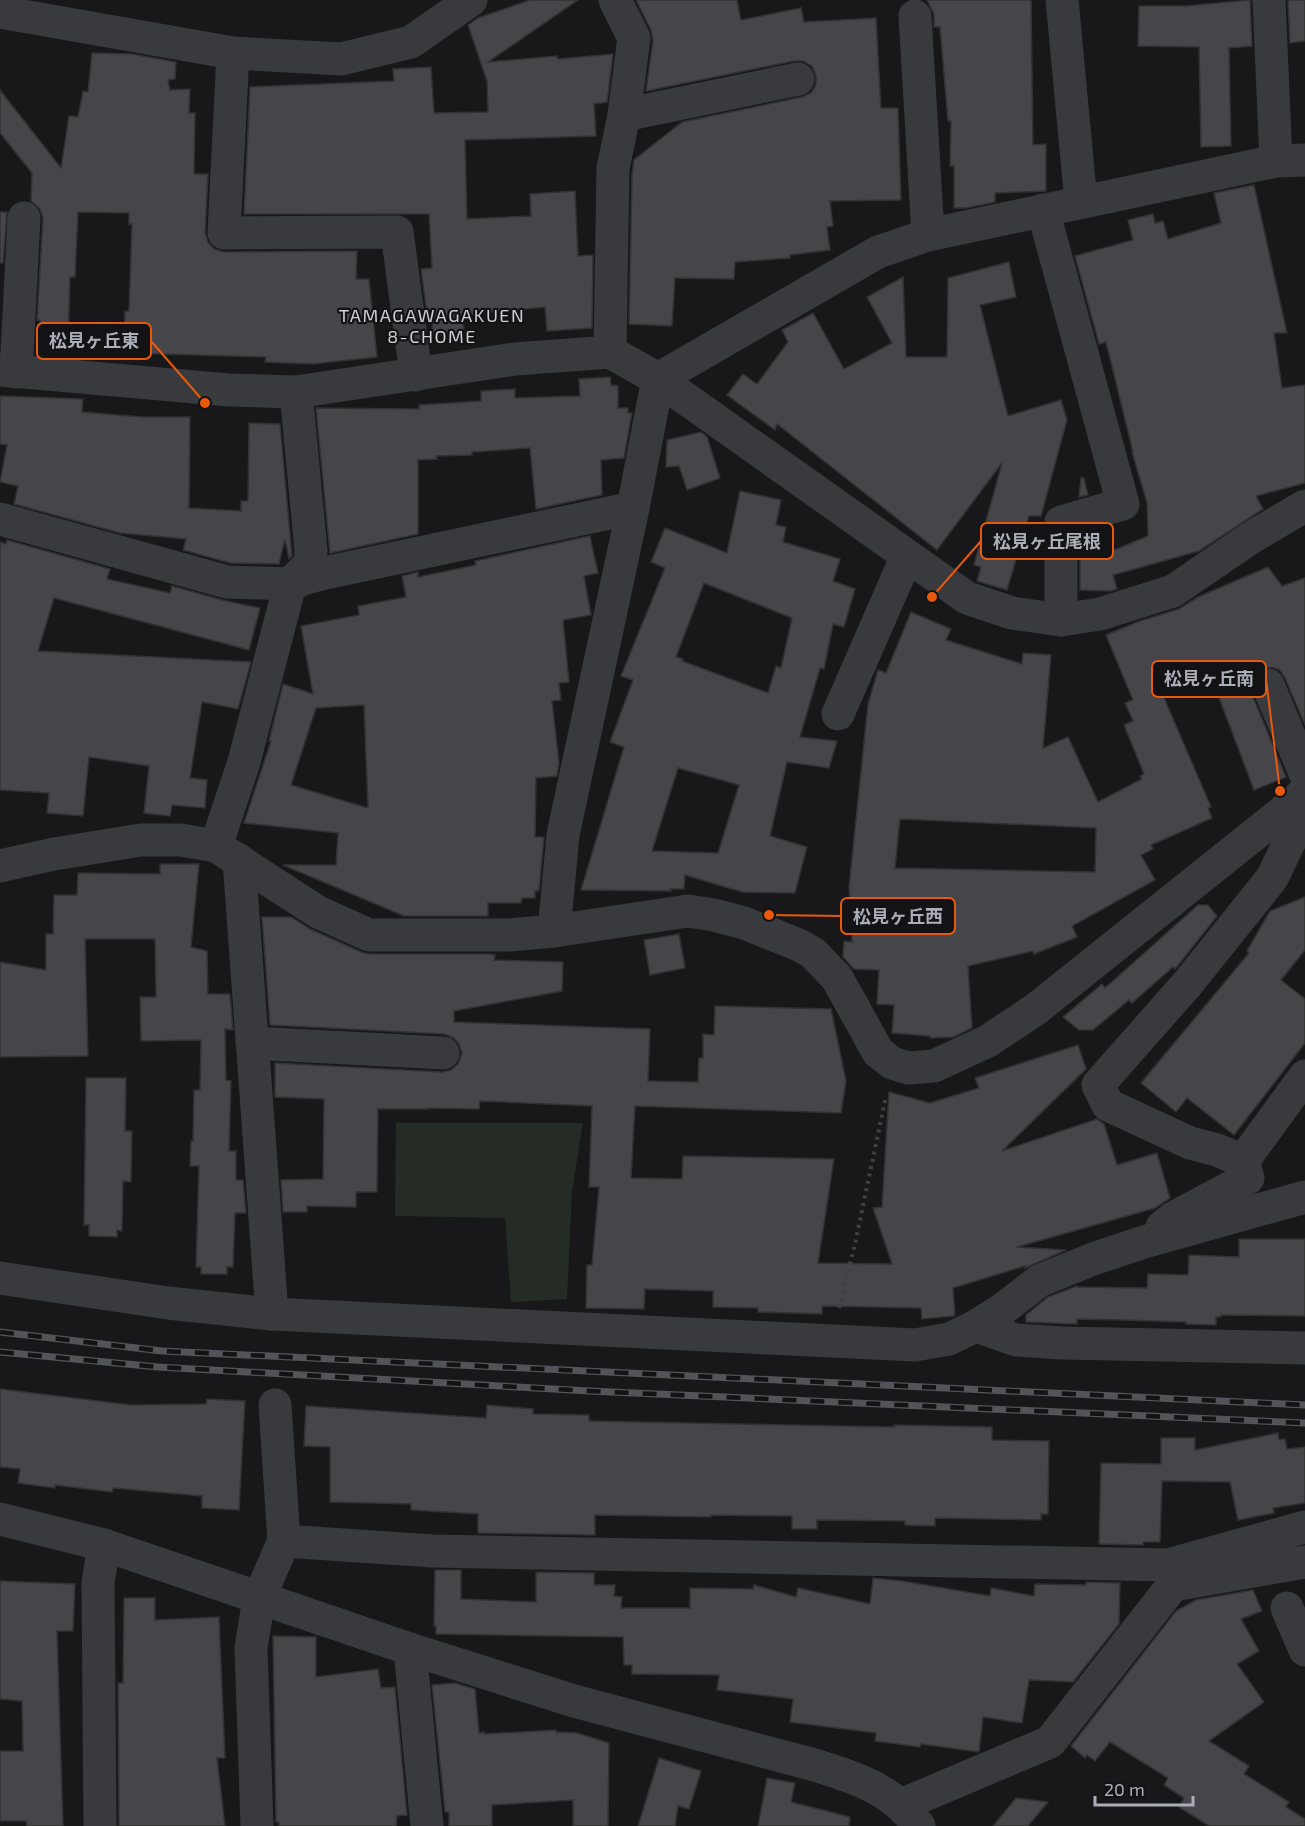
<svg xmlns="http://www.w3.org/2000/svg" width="1305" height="1826" viewBox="0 0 1305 1826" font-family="'Exo 2','Noto Sans JP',sans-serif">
	<rect width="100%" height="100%" fill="#18181a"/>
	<path fill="#242c25" d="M396,1123h187l-11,68 -5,108 -56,3 -6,-84 -110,-2z"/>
	<g fill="#45454a" stroke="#323235" stroke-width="1.5" fill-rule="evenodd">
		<path d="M530,0h48l-90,62 69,-6 1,3 55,-5 -6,48 -13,2 2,32 -131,4 2,79 64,-3 -1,-22 45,-3 3,65 15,-1 -1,73 -45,3 -2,-24 -82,8 1,19 -31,2 -1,-15h-4l-7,-52 11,-1 -3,-54h-185l6,-127 144,-6 -1,-12 38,-2 3,46 54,-1 -1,-31 -19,-56 10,-7z"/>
		<path d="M636,0h101l4,20 60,-12 3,14 72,-4 5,90h17l3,92 -71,1 3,25 -6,1 3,23 -40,5v3l-55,4 -1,17 -59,-1 -3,48 -43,-2 3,-149 2,-15 48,-38 120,-25 9,-4 5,-8v-9l-4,-10 -9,-5h-9l-148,30 7,-51 -2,-10z"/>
		<path d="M927,0h104l2,145 13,-1v47l-51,2v9l-29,6h-12v-42h-4l1,-45h-3l-8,-94h-6v-13z"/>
		<path d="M1250,0l2,46 -23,2 2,98 -30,1 -2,-100 -61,-1 1,-40h46z"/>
		<path d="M1288,0h17v41l-15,2z"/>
		<path d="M92,53l40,1 44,8 -1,17 -7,1 2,10 20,-1 -1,24h6l-1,61h14l-3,59 3,9 6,7 10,3 133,-1 -1,28h13l8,78 -65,7 -47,-2 1,-5 -103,-3 -56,-1v6l-32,-1v-31l49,2 1,-18h4l3,-87h-3v-11l-51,-1 -3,65h-5l-2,70 -29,-1 1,-26h-3l6,-102 -3,-9 -9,-8 1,-28 -32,-40v-43l61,78 8,-52 9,1 5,-26 5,1z"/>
		<path d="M1254,185l33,148h-13l8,55 23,-3v98l-49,13 7,13 -64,42 -86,24 4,14 -7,2 -30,-1v-54l18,-5 7,23 43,-18 -1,-33 -15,-51h1l-27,-110 -7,2 -24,-88 58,-16 -5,-20 25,-6 2,9 8,-2 5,18 53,-16 -7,-30z"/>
		<path d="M0,212h7l-4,51h-3z"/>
		<path d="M1009,262l7,35 -36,8 28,111 53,-16 6,20 -26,96h-12l-22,74 -30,-9 4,-14 -7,-2 28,-102 -65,87 -160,-126 -2,6 -48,-35 16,-21 14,10 31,-42 -6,-12 31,-17 31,56 48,-26 -25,-46 36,-20 3,80h41l1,-79z"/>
		<path d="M610,377l1,8 7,1v22h10v5h4l-8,45 -23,2 1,35 -66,14 -6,-61 -58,4v3l-36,1 1,3 -19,1v74l-88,19 -14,-145 103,1v-4l62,-4v-10l34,-2v9l65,-2 -1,-17z"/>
		<path d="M0,396l83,3 -1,13 61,5h47l-1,91 52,3v-10h7l1,-78 31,1 12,132 -3,3 -4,-20 -6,25 -49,-1 -47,-13 3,-11 -66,-6 -106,-29 4,-18 -18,-4 7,-37 -7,-1z"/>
		<path d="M701,432l6,5 13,41 -33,12 -8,-24 -13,1 1,-27z"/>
		<path d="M1081,478h3l4,17 -9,2z"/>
		<path d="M740,491l41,9 -5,25 10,2 -3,15 57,17 -7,22 22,8 -11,38 -11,-3 -9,45 -4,-1 -20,69 37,4 -8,27 -42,-6 -17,74 37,11 -12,46 -53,-1 -57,-17 -1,14h-14l1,2 -90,-1 43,-143 -14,-5 23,-62 -12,-4 44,-108 -14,-6 14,-34 62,25zM704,583l88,35 -11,50 -5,-2 -8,27 -86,-32 1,-2 -7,-2zM678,768l61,17 -21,68 -66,-2z"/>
		<path d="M590,536l8,37 -14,3 7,39 -28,5 6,62 -10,1 2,17 -9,1 7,62 -2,13 -21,2 -1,59h9l-5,54h-4v7h-13l-1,5h-33v13h-84l-121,-51h53l2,-32 -94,-10 27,-82h-2l14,-57 30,10 -12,-68 58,-11 -1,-9 48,-9 -4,-21 16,-4v5l58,-12 -1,-4zM364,705l4,103 -77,-23 25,-77z"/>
		<path d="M7,540l103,29 -3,10 63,14 2,-7 50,14 38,8 -11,42 -195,-52 -16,53 213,11 -13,47 -36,-7 -12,76 17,2 -2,28 -33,-3 -2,11 -26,-3 5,-47 -60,-9 -6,59 -36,-3 2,-20 -49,-3v-248l6,2z"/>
		<path d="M1268,567l14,19 23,-8v147l-20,-47 -5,-8 -9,-3 -11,1 -7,6 -4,9 2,9 35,85 -32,13 -47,-124 -48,20 52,121 -3,1 4,10 -61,27 2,4 -12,6 14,25 -83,46 5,11 -43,17 -1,-3 -65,15 4,62 -19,9 -23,1v-2l-38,-3 2,-28 -17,-1 2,-34 -25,-1 -11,-12 1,-16 8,1 -3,-55 19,-183 10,-34 8,3 25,-61 40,17 -5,11 76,24 1,-11 28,2 -8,93 25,-11 30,65 44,-23 -2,-3 4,-2 -20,-49 9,-4 -8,-18 8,-3 -27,-65 34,-14 39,-12 19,-12zM900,819l196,9 -1,44 -200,-4z"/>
		<path d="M160,864h39l-8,83 16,4 1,43h22l3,36 -8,-1 1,51 5,1 -2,70h7v29h7l3,33h-11l-2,54h-6v7h-26v-7h-5l3,-101h-9l1,-25h2l1,-51h6l1,-50 -60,1 -1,-44h16l-1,-58h-70l3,117 -88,1v-95l46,8v-36h7l1,-39h23l1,-22 82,1z"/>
		<path d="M1305,897v53l-24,30 24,19v44l-71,92 -47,-37 -11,14 -35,-29 108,-130 -2,-2 23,-40z"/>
		<path d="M1198,905h10l9,11 -42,53 -2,-2 -41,36 -3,-3 -36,30h-14l-16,-13 39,-33 3,4z"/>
		<path d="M262,917h29l19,12 51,23 8,2h119l7,1 -1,5 69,2 -1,29 -108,20v11l196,7 -2,52 50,1 1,-24h4v-24l11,1 1,-29 116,3 15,72 -5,32 -206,-7 -4,72 51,1 1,-23 151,3 -16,104 74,1 -19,-56 9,-1 7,-115 41,11 49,-15 -4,-10 103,-33 8,24 -84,82 95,-32 7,5 13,41 40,-12 13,45 -15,10 -138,39 49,3 -41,18v-2l-72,22 2,27 -2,1 -31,3 -1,-11 -99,-2v8l-64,-2v-4l-45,-1v-16l-68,-2 -1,20 -58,-1 1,-43h5l7,-78h-10l3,-81 -112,-5 -1,8 -51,-1v1h-50l-1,83h-21v15l-49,-1v6h-24l-2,-32 42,-1 1,-80 -49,-2v-34l167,9 9,-2 7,-6 4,-11 -3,-9 -5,-6 -10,-4 -174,-9z"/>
		<path d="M679,934l6,34 -35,7 -6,-35z"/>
		<path d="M86,1078h40l-1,53h7l-1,51 -8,-1 -1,50 -5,-1v7l-28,-1v-11h-5z"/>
		<path d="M1239,1239h66v77l-84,-1v2h-5v8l-30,-1v-2l-64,-2 -45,-1v5l-51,-2v-7l22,-18 29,-11v1l70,1 1,-14 40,1 1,-20 50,2z"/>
		<path d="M0,1389l131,16 75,-1 1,-5 38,2 -6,109 -37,-2v-12l-89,-8 -1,4 -57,-7v3l-37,-5 2,-14 -20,-2z"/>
		<path d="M487,1405l46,4v5l56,1v6l305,6v-2l98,2v13l57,1 -1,73h-7v6l-106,-2v8l-30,-1v-4l-88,-1v9h-25v-13l-81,-1v2l-116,-2v20l-117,-2v-19l-67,-4v-6l-81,-2v-55l-26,-1 2,-40 180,12z"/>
		<path d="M1278,1433l1,7 6,-1 2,10 18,-2v56l-32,5 1,5 -36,7 -8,-38 -68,-1 -2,61h-17v3l-44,-1 2,-81 60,1v-26h34v12z"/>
		<path d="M435,1570h26v29l75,3v-30l58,1v12h21l-1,11 8,1 -1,11h69v-20l63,1 1,-4 42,12 2,-9 72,16 3,-26 29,3 88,15 1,-8 43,8 1,-12 51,1v-3l34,1 -1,41 -46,58 -44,-2 -7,43 -39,-6 -4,35 -58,-8 -1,3 -45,-6 1,-8 -86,-11 3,-23 -76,-9 2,-15 -87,-1v-9h-8l-1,-28 -187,-3v-8h-2z"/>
		<path d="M0,1581l75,3 -2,47h-16l6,195h-36l-1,-5h-26v-70h23l-1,-50 -22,-2z"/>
		<path d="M1253,1590l9,21 -21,8 18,32 -22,13 27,38 -55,39 40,25 -5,8 45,28 -3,5 19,12v7h-96l-30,-19 5,-9 -20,-13 4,-7 -58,-36 -15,19 -8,-6 -2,3 -14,-12 105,-135 20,-11z"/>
		<path d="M124,1598h31v22l64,-3 6,141h-8l8,68h-106l-1,-143h5z"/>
		<path d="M273,1636l43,1v40l62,-8 3,19 14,-1 12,128 -10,1 -1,10h-117v-4h-3z"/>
		<path d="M455,1683l20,6 4,44 5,-1v2l72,-4v2l21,1 32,10 -1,83h-35v-26l-81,5v21h-43v-14h-4l-13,-127z"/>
		<path d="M659,1758l42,13 -12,38 -11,-3 -3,20h-37z"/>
		<path d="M767,1778l28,5 -4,19 59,15 -1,9h-91z"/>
		<path d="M1016,1798l32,4 -20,24h-35z"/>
	</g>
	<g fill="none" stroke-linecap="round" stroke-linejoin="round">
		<path stroke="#3f4145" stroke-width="4" stroke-dasharray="3 4.5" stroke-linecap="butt" d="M839,1308l16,-64 31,-148"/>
		<g stroke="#393a3e" stroke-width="33">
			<path d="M1062,0l19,202"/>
			<path d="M1269,0l7,161"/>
			<path d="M0,12l233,41 108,6 70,-17 60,-42"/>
			<path d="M915,16l13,219"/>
			<path d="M233,53l-9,180 173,-1 19,143"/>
			<path d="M624,115l174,-36"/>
			<path d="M1043,210l80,294 -62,18v98"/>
			<path d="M610,352l3,-184 11,-53 10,-77 -19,-38"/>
			<path d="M0,370l229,20 67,2 219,-33 95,-7 48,27 309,219 45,15 49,7 39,-6 73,-23 79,-54 53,-31"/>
			<path d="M16,372l8,-154"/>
			<path d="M0,519l227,63 63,2 16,-6 19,-5 308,-65"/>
			<path d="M1268,685l37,88"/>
			<path d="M838,714l69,-158"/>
			<path d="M216,846l28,-84 46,-178 20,-20 1,-13 -15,-159"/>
			<path d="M239,860l33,454"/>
			<path d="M0,866l54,-12 87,-14h40l35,6 102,66 51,23h140l45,-4 134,-20 26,4 30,8 55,22 14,8 24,25 41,74 14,11 16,5 26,-2 54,-25 48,-32 259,-207 10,-11"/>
			<path d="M554,931l9,-96 70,-327 25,-129 220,-127 50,-17 348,-74 29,-1"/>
			<path d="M252,1043l191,10"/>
			<path d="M1243,1161l-26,-11 -27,-7 -82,-38 -10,-20 90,-102 84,-105 33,-68"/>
			<path d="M1162,1227l11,-9 75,-40 -5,-17 62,-85"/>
			<path d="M0,1278l168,25 104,11 643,31 34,-6 27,-13 40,14 46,3 243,5"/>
			<path d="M976,1326l27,-17 36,-28 54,-22 51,-17 161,-45"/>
			<path d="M0,1519l104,26 306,104 164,52 237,63c32,10 64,19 89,41 7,6 13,14 19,21"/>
			<path d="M284,1541l149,10 735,14 137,-38"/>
			<path d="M1173,1585l132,-23"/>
			<path d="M1287,1608l18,42"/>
			<path d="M410,1649l17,177"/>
			<path d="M901,1805l149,-63 123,-157 -5,-20"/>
			<path d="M100,1826l-2,-243 6,-38"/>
			<path d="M257,1826l-6,-178 8,-50 25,-57 -9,-136"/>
		</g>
		<g stroke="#525459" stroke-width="7">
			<g id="rail">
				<path d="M0,1332l162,19 1143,54"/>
				<path d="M0,1352l158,15 431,24 716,32"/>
			</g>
		</g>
		<use href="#rail" stroke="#131315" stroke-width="4.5" stroke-dasharray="14" stroke-linecap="butt"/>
	</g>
	<g text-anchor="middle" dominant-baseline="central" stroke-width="4.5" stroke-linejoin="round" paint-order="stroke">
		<g font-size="18" letter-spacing="1.5" fill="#ccced5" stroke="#131315">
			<text x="432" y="315">TAMAGAWAGAKUEN<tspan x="432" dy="21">8-CHOME</tspan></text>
		</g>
	</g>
	<path fill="none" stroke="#e8590c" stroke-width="2" d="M205 403L151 341M932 597L981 541M1280 791L1266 679M769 915L841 916"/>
	<g fill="#e8590c" stroke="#131315" stroke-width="2">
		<circle cx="205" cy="403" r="6"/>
		<circle cx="932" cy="597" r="6"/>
		<circle cx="1280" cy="791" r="6"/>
		<circle cx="769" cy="915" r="6"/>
	</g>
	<g fill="#131315" stroke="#e8590c" stroke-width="2">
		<rect x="37" y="323" width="114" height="36" rx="6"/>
		<rect x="981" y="523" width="132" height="36" rx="6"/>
		<rect x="1152" y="661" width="114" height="36" rx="6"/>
		<rect x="841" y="898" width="114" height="36" rx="6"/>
	</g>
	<g font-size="18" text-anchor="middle" font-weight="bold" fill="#abaeb8">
		<text x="94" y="347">松見ヶ丘東</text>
		<text x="1047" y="548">松見ヶ丘尾根</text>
		<text x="1209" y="685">松見ヶ丘南</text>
		<text x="898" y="923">松見ヶ丘西</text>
	</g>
	<path d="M1095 1796v9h98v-9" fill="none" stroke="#abaeb8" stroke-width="3"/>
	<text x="1104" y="1796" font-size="18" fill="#abaeb8" stroke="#131315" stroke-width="4.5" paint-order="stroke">20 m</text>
</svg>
